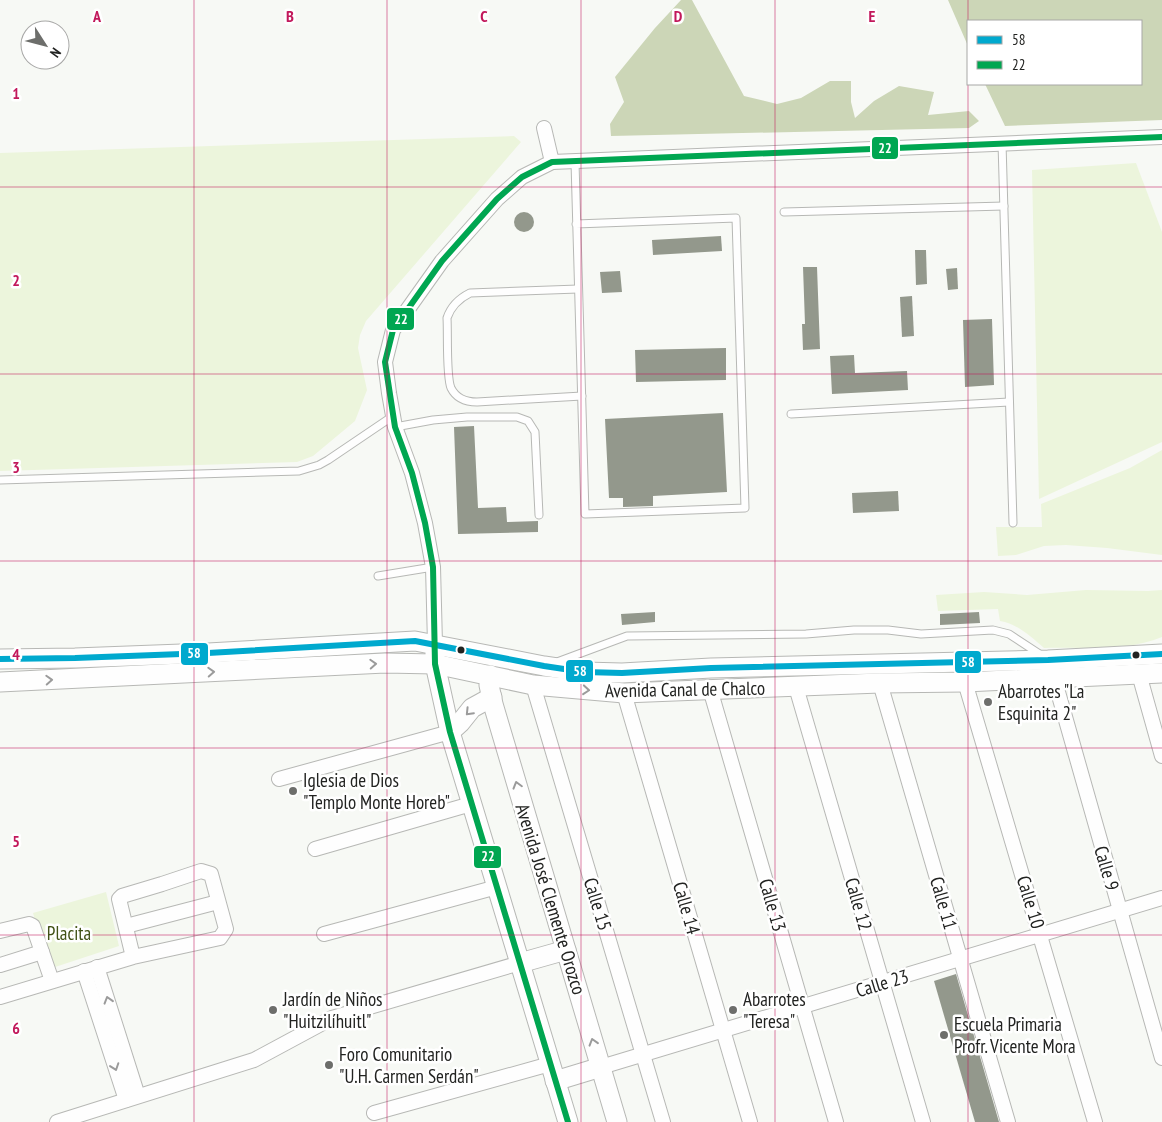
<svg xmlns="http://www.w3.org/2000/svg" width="1162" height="1122" viewBox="0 0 1162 1122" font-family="'PT Sans Narrow',sans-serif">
	<rect width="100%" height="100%" fill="#f7f9f5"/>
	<g fill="#ecf5dc">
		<path d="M514,136l7,6 -155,179 -6,14 -2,13 9,42 -12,31 -42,35 -16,6 -297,9v-318z"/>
		<path d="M1136,163l26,69v210l-123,57 -7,-329z"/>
		<path d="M1162,450v105l-55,-7 -41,-3 -22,1 -28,9 -18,1 -2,-29h46l-1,-23 89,-36z"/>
		<path d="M1086,590l62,1 14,-1v47c-36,15 -79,10 -118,11 -13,-11 -26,-24 -44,-27l-2,-12 -60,2 -2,-16 48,-3 43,3z"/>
		<path d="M106,892l13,54 -70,23 -16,-56z"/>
	</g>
	<g fill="#ccd6b7">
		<path d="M681,0h11l52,96 33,8 24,-6 29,-17h21v21l4,16 19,-17 25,-15 35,6 -6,23 41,-4 10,10 -10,7 -358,8 -1,-12 14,-22 -9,-25 40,-49z"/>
		<path d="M948,0h214v120l-157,6 -20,-42h156v-63h-173v25z"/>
	</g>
	<g fill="#93988c">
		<circle cx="524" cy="222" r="10"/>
		<path d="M721,236l1,15 -69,4 -1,-15z"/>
		<path d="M915,250h11l1,34 -11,1z"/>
		<path d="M803,267h14l3,82 -17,1 -1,-26h3z"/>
		<path d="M957,268l1,21 -10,1 -2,-21z"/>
		<path d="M620,271l2,21 -20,1 -2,-21z"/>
		<path d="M912,296l2,40 -12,1 -2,-40z"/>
		<path d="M992,319l2,66 -29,2 -2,-67z"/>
		<path d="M726,348v32l-90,2 -1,-32z"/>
		<path d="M854,355l1,18 52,-2 1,19 -76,4 -2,-38z"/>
		<path d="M723,413l4,79 -74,4v10l-30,1v-9h-14l-4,-79z"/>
		<path d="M474,426l4,82 28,-1 1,15 31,-1v11l-80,2 -4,-107z"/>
		<path d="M898,491l1,20 -46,2 -1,-20z"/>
		<path d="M655,612v10l-33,3 -1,-11z"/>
		<path d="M979,612l1,11 -40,2v-11z"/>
		<path d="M956,974l43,148h-24l-41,-141z"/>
	</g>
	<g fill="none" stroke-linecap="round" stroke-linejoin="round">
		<g stroke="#b7b8b5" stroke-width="9">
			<g id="lane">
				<path d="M1002,143l11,380"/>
				<path d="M575,162l10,352 160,-6 -9,-290 -160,6"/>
				<path d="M784,212l220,-6"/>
				<path d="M578,289l-108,4c-12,6 -19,13 -23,25 1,14 -1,59 4,70 5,10 15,14 26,14l105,-6"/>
				<path d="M791,414l218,-12"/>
				<path d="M395,427l38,-7 34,-3h50l11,4 7,11 4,83"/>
				<path d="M0,480l299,-9 20,-6 9,-5 65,-44"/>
				<path d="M378,576l55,-9"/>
				<path d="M557,662l70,-26 179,-2 48,-4h34l33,4 72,-4 16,4 32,21"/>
			</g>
		</g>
		<g stroke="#b7b8b5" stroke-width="16">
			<g id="street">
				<path d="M544,128l8,34"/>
				<path d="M435,644l-2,-77 -8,-44 -13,-50 -17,-46 -6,-34 -4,-31 8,-32 49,-69 55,-62 25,-22 30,-15 610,-25"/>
				<path d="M1139,674l23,82"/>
				<path d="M1054,678l108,380"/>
				<path d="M965,682l130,440"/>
				<path d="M880,683l128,439"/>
				<path d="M533,685l130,437"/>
				<path d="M796,687l127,435"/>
				<path d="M710,689l126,433"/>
				<path d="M624,693l126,429"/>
				<path d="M279,779l171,-47"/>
				<path d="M315,849l156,-45"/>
				<path d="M126,926l92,-24"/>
				<path d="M0,931l29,-7 4,2 19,55"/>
				<path d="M324,934l173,-47"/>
				<path d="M0,965l42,-13"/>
				<path d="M97,967l41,129"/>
				<path d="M84,971l42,129"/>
				<path d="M0,997l133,-40 87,-19 6,-9 -15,-55 -10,-3 -39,13 -40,12 -3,3 14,58"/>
				<path d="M601,1067l561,-169"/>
				<path d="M374,1113l176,-49"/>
				<path d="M57,1122l197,-62 78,-42 188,-55"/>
			</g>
		</g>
		<g stroke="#b7b8b5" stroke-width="21">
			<g id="secondary">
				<path d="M435,653v11l15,68 118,390"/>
				<path d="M0,659l75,-1 133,-5 207,-12 129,25 40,6 38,1 89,-5 337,-8 114,-6"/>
				<path d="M490,675l-1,10 4,19 124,418"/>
				<path d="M0,682l385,-19 50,1 98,21 91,8 256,-10 85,-1 197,-9"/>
				<path d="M450,732l10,-9 12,-15 20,-11"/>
				<path d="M520,963l46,-13"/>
				<path d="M555,1081l46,-14"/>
			</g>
		</g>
		<use href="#lane" stroke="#fefefe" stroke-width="7"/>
		<use href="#street" stroke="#fefefe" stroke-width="14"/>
		<use href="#secondary" stroke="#fefefe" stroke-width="19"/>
		<g stroke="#fff" stroke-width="10">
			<path id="bus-1" d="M0,659l75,-1 133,-5 207,-12 129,25 40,6 38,1 89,-5 337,-8 114,-6"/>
		</g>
		<g stroke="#fff" stroke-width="10">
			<path id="bus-2" d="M568,1122l-118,-390 -15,-68 -2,-97 -8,-44 -13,-50 -17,-46 -10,-65 8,-32 49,-69 55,-62 25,-22 30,-15 610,-25"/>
		</g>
		<use href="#bus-1" stroke="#00a9ce" stroke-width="6"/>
		<use href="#bus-2" stroke="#00a651" stroke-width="6"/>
	</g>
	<defs><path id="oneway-chevron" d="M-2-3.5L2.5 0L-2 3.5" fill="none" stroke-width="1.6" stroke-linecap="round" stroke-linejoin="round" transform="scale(1.25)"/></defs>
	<g stroke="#9b9b9b">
		<use href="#oneway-chevron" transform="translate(373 664) rotate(-3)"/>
		<use href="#oneway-chevron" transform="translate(211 672) rotate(-3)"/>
		<use href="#oneway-chevron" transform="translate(49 680) rotate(-3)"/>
		<use href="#oneway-chevron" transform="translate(586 690) rotate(5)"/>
		<use href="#oneway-chevron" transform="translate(469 712) rotate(134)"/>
		<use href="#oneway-chevron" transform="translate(517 785) rotate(-106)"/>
		<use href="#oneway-chevron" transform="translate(108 1000) rotate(-107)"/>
		<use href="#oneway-chevron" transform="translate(593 1042) rotate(-107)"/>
		<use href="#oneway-chevron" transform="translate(115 1067) rotate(71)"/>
	</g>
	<path fill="none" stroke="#c2185b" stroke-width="1" stroke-opacity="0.55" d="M194,0v1122M387,0v1122M581,0v1122M775,0v1122M968,0v21M968,84v1038M0,187h1162M0,374h1162M0,561h1162M0,748h1162M0,935h1162"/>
	<g fill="#222321" stroke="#fff" stroke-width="2">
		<circle cx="461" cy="650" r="4.5"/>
		<circle cx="1136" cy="655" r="4.5"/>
	</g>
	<g fill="#6d6e6b" stroke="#fff" stroke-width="2">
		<circle cx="988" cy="702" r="5"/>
		<circle cx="293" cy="791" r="5"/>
		<circle cx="273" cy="1010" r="5"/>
		<circle cx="733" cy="1010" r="5"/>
		<circle cx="944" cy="1035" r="5"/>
		<circle cx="329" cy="1065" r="5"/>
	</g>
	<g text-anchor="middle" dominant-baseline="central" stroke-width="5" stroke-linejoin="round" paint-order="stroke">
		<g font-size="19" fill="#222321" stroke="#fff">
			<text transform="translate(685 689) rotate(-1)">Avenida Canal de Chalco</text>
			<text transform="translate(1107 868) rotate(74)">Calle 9</text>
			<text transform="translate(551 899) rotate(73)">Avenida José Clemente Orozco</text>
			<text transform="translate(1031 902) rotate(73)">Calle 10</text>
			<text transform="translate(944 903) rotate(74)">Calle 11</text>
			<text transform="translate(598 904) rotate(73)">Calle 15</text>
			<text transform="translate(859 904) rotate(74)">Calle 12</text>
			<text transform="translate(773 905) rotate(74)">Calle 13</text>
			<text transform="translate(687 908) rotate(74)">Calle 14</text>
			<text transform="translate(882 983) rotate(-17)">Calle 23</text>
		</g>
		<g font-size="19" fill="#222321" stroke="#fff" text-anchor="start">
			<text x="998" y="691">Abarrotes "La<tspan x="998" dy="22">Esquinita 2"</tspan></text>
			<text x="303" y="780">Iglesia de Dios<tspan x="303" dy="22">"Templo Monte Horeb"</tspan></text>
			<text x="283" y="999">Jardín de Niños<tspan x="283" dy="22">"Huitzilíhuitl"</tspan></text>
			<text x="743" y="999">Abarrotes<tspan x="743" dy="22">"Teresa"</tspan></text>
			<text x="954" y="1024">Escuela Primaria<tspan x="954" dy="22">Profr. Vicente Mora</tspan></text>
			<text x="339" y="1054">Foro Comunitario<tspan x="339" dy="22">"U.H. Carmen Serdán"</tspan></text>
		</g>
		<g font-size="19" fill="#425217" stroke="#fff">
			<text x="69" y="933">Placita</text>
		</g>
	</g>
	<g font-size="16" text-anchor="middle" font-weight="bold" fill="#c2185b" stroke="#fff" stroke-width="5" stroke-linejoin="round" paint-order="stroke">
		<text x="97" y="22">A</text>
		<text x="290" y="22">B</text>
		<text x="484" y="22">C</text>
		<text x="678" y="22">D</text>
		<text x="872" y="22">E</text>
		<text x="16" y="99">1</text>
		<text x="16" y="286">2</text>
		<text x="16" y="473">3</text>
		<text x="16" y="660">4</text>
		<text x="16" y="847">5</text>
		<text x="16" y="1034">6</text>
	</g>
	<g stroke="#fff" stroke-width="2">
		<rect x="871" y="136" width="28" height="24" rx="5" fill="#00a651"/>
		<rect x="386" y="307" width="29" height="24" rx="5" fill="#00a651"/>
		<rect x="180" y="642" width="29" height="24" rx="5" fill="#00a9ce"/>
		<rect x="954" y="650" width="28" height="24" rx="5" fill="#00a9ce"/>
		<rect x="565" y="659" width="29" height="24" rx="5" fill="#00a9ce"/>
		<rect x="473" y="845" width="29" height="24" rx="5" fill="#00a651"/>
	</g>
	<g font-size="14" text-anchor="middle" font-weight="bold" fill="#fff">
		<text x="885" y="153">22</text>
		<text x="401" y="324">22</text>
		<text x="194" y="658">58</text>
		<text x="968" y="667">58</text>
		<text x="580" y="676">58</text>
		<text x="488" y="861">22</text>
	</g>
	<rect x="967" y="20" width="175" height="65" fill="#ffffff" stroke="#a7a7a6"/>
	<rect x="977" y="36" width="25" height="8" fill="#00a9ce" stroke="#a7a7a6"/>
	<text x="1012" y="45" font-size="15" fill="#222321">58</text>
	<rect x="977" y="61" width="25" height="8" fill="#00a651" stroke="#a7a7a6"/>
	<text x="1012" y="70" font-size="15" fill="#222321">22</text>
	<g transform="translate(45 45) rotate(126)"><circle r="24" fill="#ffffff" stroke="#a7a7a6"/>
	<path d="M0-4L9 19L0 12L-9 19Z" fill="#6d6e6b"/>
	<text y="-8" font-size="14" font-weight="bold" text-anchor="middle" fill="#222321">N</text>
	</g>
</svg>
